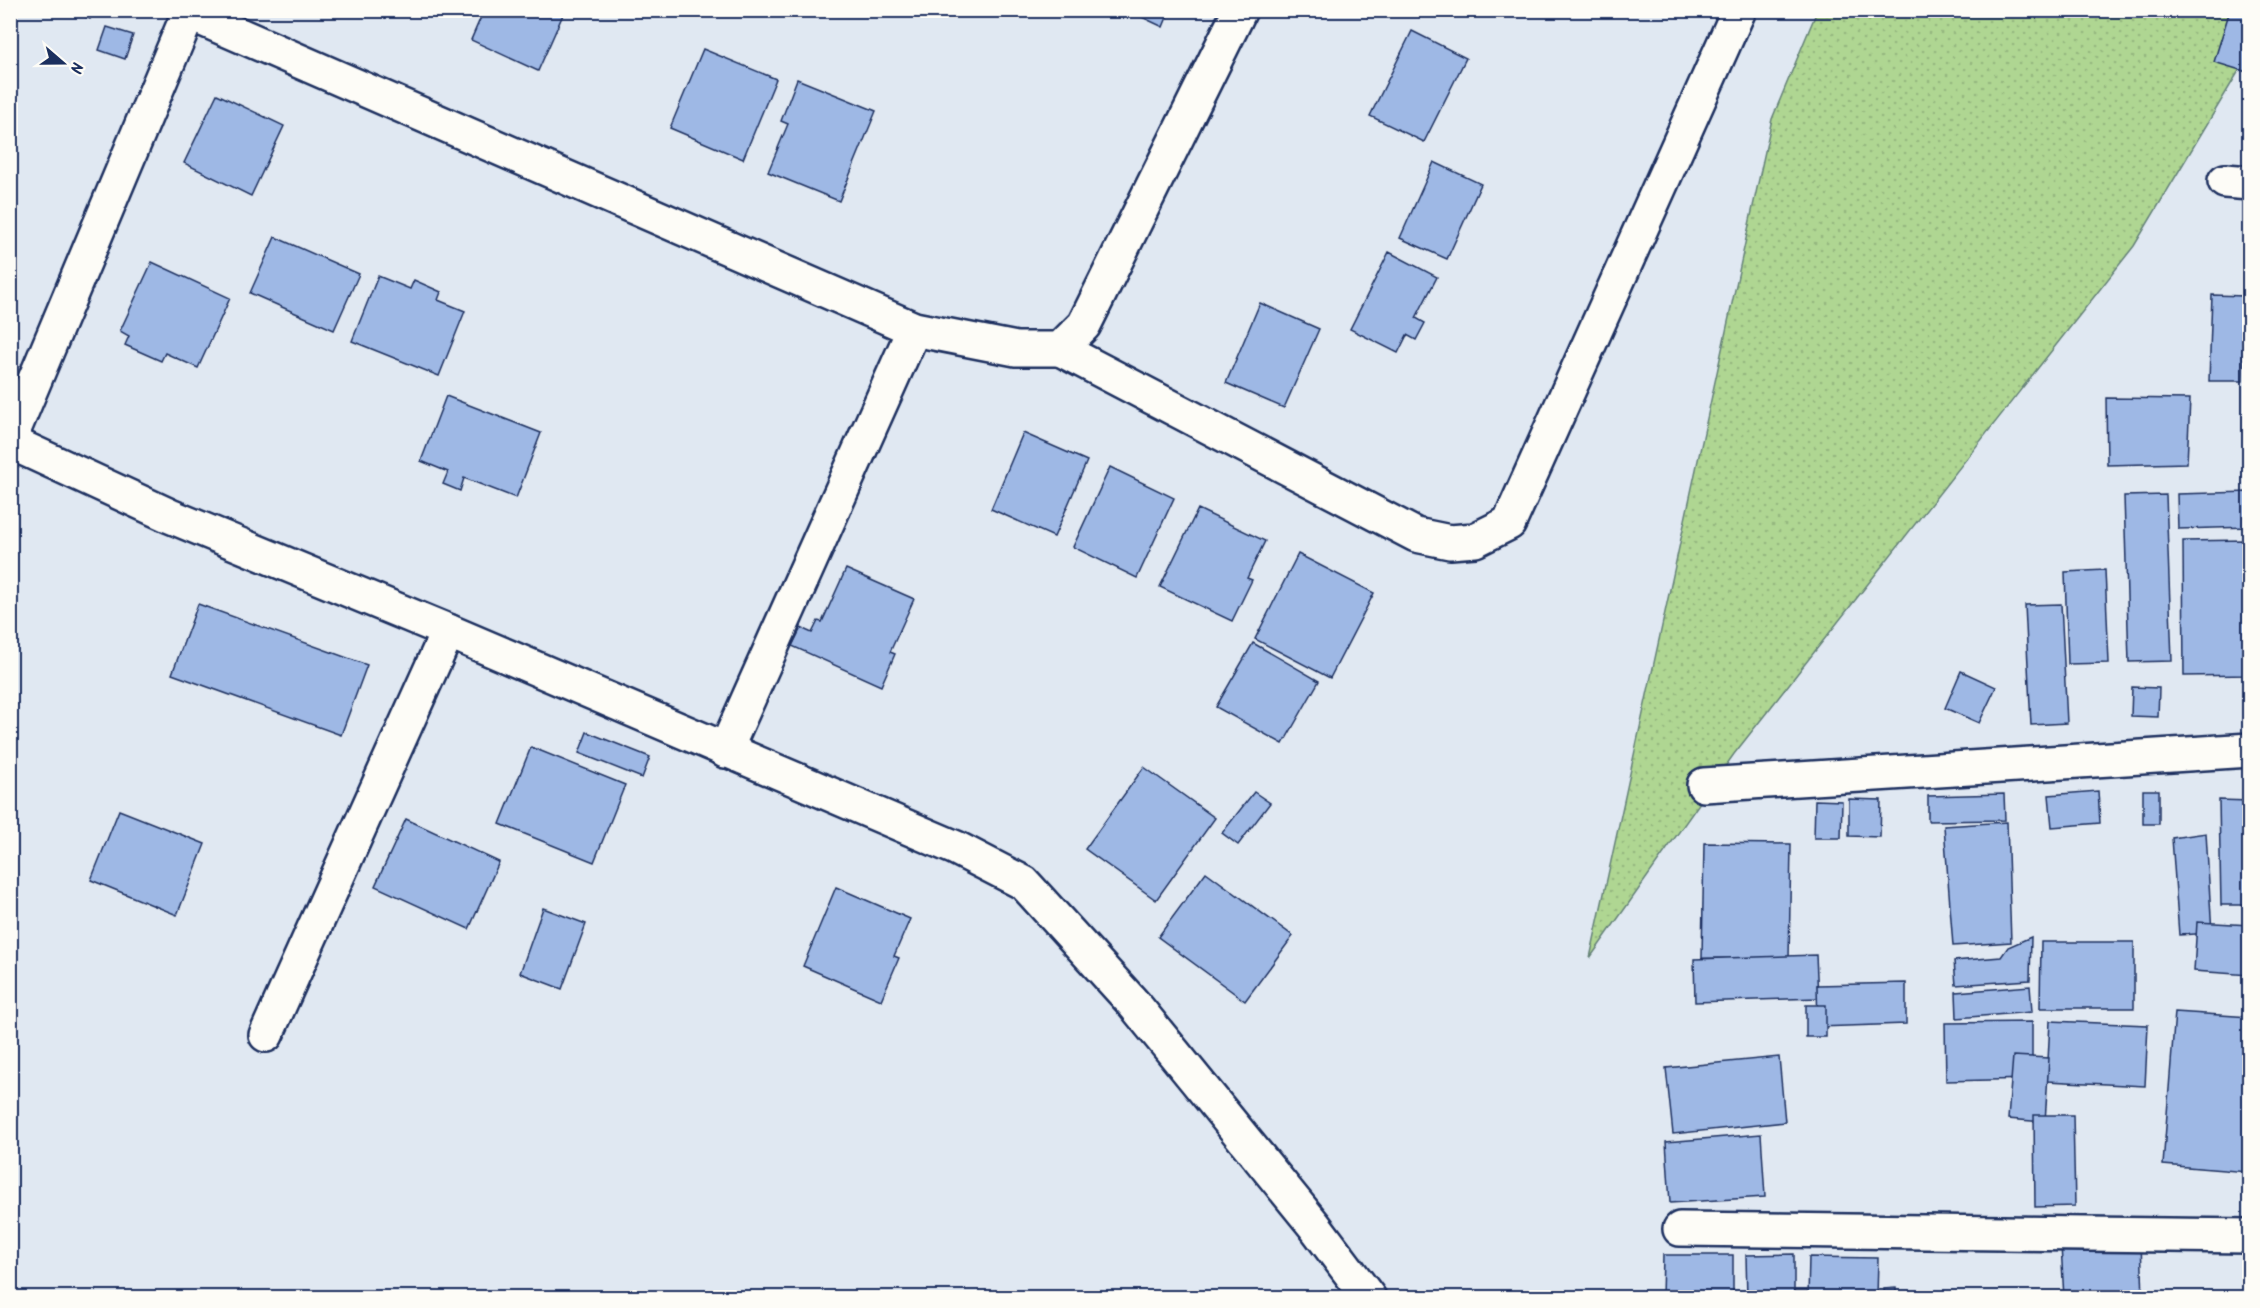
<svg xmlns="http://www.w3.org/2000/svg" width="2260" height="1308" viewBox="0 0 2260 1308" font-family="Kalam,sans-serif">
	<defs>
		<pattern id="grass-dots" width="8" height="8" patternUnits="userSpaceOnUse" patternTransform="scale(1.5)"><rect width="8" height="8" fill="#afd692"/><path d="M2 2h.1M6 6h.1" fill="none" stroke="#96b880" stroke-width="1.8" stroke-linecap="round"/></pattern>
	</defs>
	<rect width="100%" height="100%" fill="#e0e8f2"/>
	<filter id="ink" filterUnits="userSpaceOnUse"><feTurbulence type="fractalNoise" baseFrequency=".0167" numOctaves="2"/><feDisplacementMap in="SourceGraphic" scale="12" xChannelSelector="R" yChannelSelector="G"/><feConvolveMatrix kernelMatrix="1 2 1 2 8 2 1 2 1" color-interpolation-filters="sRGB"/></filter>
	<g filter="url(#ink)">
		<path fill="url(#grass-dots)" stroke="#658278" stroke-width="1.5" d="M1817,11h432v43l-115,192 -400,508 -144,204 182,-839z"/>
		<g fill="#9eb8e5" stroke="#1b2f5e" stroke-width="1.5">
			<path d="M70,10h24l-4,9z"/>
			<path d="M484,10h81l-27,61 -67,-31z"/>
			<path d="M1127,10h43l-7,17z"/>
			<path d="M2230,10h20v63l-36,-11z"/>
			<path d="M107,27l26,8 -8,24 -26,-9z"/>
			<path d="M1412,31l54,27 -42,84 -54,-26z"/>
			<path d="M703,49l73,30 -33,80 -73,-31z"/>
			<path d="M797,79l79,32 -37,90 -71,-29 20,-48 -7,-3z"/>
			<path d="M217,94l67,32 -33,70 -67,-33z"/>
			<path d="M1434,162l47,22 -34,75 -47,-21z"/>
			<path d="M275,237l84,37 -25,56 -84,-37z"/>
			<path d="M1389,252l48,25 -21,41 9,5 -9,17 -9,-5 -9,18 -48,-24z"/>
			<path d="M152,262l78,36 -32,70 -33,-15 -4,8 -36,-16 4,-9 -9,-5z"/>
			<path d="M378,276l32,13 4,-9 27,12 -3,8 27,11 -26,65 -87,-35z"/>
			<path d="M2212,295l33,1 -2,85h-34z"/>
			<path d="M1260,303l59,26 -35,79 -58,-25z"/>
			<path d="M446,396l95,37 -25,65 -52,-20 -4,13 -17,-7 5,-12 -27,-11z"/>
			<path d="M2106,398l84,1 -3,64 -80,2z"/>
			<path d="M1023,433l64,28 -33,76 -63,-28z"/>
			<path d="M1110,467l64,31 -37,80 -64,-31z"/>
			<path d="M2250,492v35l-72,2 -1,-35z"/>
			<path d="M2166,495l6,166 -43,1 -5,-166z"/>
			<path d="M1198,509l67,32 -18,37 5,2 -20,41 -72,-34z"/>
			<path d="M2247,540l2,135 -65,1 -1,-135z"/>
			<path d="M1298,554l76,39 -44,85 -75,-39z"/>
			<path d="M846,569l68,30 -24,53 5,2 -14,32 -89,-40 9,-18 11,5 6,-12 4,1z"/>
			<path d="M2105,570l4,93 -41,1 -3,-92z"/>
			<path d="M198,604l169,61 -26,70 -169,-61z"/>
			<path d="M2061,604l6,119 -36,2 -6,-120z"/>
			<path d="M1253,643l66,38 -36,63 -67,-37z"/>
			<path d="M1961,671l35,16 -17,36 -34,-15z"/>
			<path d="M2132,687l27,1 -1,29 -27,-1z"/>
			<path d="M587,732l63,25 -8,21 -63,-25z"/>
			<path d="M531,747l94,38 -31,77 -94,-38z"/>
			<path d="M1144,767l71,51 -59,82 -71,-51z"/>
			<rect x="2143" y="790" width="16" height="34"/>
			<path d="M2098,791l2,32 -48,4 -3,-32z"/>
			<path d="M1254,792l16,11 -32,42 -16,-12z"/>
			<path d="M2004,794l1,26 -77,1v-25z"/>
			<path d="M1849,799l32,1 -1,37 -31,-1z"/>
			<path d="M1815,800l27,1 -1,37h-27z"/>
			<path d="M2219,800l31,1v104h-29z"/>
			<path d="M119,810l86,34 -28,71 -86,-35z"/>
			<path d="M406,819l93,43 -30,67 -94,-43z"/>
			<path d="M2007,822l4,120 -58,4 -9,-120z"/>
			<path d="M2206,833l6,100 -33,2 -7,-97z"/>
			<path d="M1704,843l87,1 -2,115 -87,-1z"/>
			<path d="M1206,872l87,64 -48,65 -87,-64z"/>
			<path d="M836,887l74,32 -16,37 5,2 -18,42 -78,-34z"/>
			<path d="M543,908l43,16 -24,65 -42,-16z"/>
			<path d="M2197,922l53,3v50l-56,-4z"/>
			<path d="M2031,937l-1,43 -74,5 -2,-24 47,-4 7,-10z"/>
			<path d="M2041,942h93v66h-94z"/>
			<path d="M1816,955l2,43 -123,4 -1,-43z"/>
			<path d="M1906,983v41l-88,3 -1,-42z"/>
			<path d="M2030,986l2,26 -75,6 -1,-26z"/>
			<rect x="1806" y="1005" width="20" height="32"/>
			<path d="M2175,1012l75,5 -2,155 -85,-7z"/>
			<path d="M2050,1021l98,4 -3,61 -98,-5z"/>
			<path d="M2032,1022v57l-86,2 -1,-58z"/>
			<path d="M2013,1056l36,2 -4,64 -37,-3z"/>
			<path d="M1779,1057l6,65 -112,12 -7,-66z"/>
			<path d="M2034,1115h39l2,91 -40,1z"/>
			<path d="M1761,1134l4,63 -95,6 -4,-61z"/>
			<path d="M2141,1242l2,56h-79l-3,-53z"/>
			<path d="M1794,1254v44h-47l-1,-43z"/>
			<path d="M1663,1255h70v43h-71z"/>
			<path d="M1809,1257l69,1 -1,40h-69z"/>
			<path d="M1896,1288v10h-11l-1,-9z"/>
		</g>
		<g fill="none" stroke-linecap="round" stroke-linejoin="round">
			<g stroke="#1b2f5e" stroke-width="38">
				<g id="minor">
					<path d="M189,13l725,316 102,20h44l24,-24 156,-315"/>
					<path d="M2225,181l25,2"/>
					<path d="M1060,349l356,186 34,7 25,-2 34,-17 230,-513"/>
					<path d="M10,439l180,-429"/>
					<path d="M10,442l160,74 278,115 508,217 68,35 110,121 180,221 55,73"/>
					<path d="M725,751l189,-422"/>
					<path d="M1704,785l546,-35"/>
					<path d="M266,1035l182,-404"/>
					<path d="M1680,1229l570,7"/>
				</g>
			</g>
			<use href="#minor" stroke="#fdfcf7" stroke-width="33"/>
		</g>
	</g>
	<rect width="2260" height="1308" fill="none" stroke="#fdfcf7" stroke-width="36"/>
	<rect x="18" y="18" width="2224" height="1272" fill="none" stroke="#1b2f5e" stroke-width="2" filter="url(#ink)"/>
	<g transform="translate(63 63) rotate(110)" stroke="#fdfcf7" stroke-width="4.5" paint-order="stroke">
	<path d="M0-4.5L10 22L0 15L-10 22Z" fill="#1b2f5e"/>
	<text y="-9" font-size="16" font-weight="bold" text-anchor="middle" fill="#1b2f5e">N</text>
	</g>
</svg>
